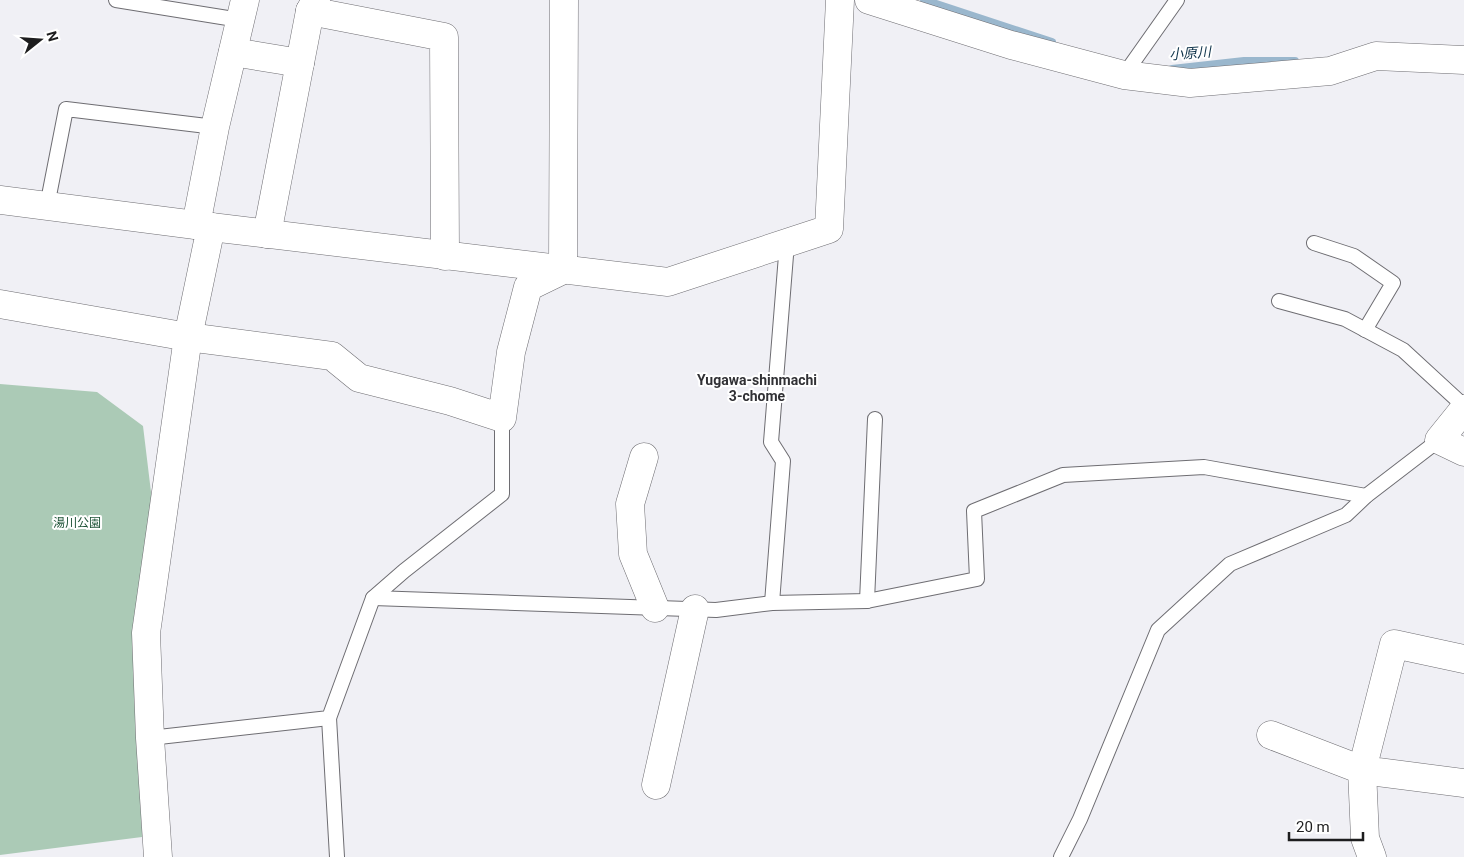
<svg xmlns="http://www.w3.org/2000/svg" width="1464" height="857" viewBox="0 0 1464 857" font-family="Roboto,'Noto Sans JP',sans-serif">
	<rect width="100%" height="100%" fill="#f0f0f5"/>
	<path fill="#abcab6" d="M0,384l97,8 46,34 12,99 -16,97 3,215 -142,18z"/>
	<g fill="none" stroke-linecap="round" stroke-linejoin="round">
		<g stroke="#9ab7cd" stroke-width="8">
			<path d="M924,0l128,42"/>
			<path d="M1172,69l72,-8h51"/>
		</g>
		<g stroke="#6e6d72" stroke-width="16">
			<g id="lane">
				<path d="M116,0l124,20"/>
				<path d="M1124,75l53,-75"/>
				<path d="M47,206l19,-97 149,18"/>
				<path d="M1314,243l40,13 39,27 -28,47"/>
				<path d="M1279,301l66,18 58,31 61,56"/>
				<path d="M373,598l343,12 56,-7 95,-2 110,-22 -3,-68 89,-36 141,-8 162,29"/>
				<path d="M867,601l8,-182"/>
				<path d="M772,603l11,-142 -12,-19 16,-199"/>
				<path d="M329,718l8,139"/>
				<path d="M150,738l179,-20 44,-120 31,-27 98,-77v-76"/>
				<path d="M1061,857l19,-38 78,-189 72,-66 116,-49 20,-19 73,-56"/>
			</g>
		</g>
		<g stroke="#6e6d72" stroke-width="29">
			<g id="street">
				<path d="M869,0l142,45 113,30 66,8 140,-12 46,-15 88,4"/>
				<path d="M310,11l134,26 1,219"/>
				<path d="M233,52l67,11"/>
				<path d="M0,200l211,27 -23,110 -42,296 4,105 8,119"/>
				<path d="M196,225l19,-98 30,-127"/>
				<path d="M211,227l457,55 161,-53 11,-229"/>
				<path d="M267,234l43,-223 6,-11"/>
				<path d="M0,304l188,33 144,19 27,22 91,23 52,17 9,-66 17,-65 35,-17 1,-270"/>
				<path d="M1464,409l-25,31 25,12"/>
				<path d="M644,457l-14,47 3,50 22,54"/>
				<path d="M1464,659l-70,-15 -32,126 102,13"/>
				<path d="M1271,735l91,35 3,68 7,19"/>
				<path d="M656,785l39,-176"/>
			</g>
		</g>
		<use href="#lane" stroke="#fff" stroke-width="14"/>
		<use href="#street" stroke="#fff" stroke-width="28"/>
	</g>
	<g text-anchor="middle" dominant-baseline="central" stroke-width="4" stroke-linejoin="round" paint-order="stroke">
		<g font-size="12" fill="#1e5337" stroke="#fff">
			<text x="77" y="523">湯川公園</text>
		</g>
		<g font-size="14" font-style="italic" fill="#0c3148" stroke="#fff">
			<text transform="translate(1190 53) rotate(-4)">小原川</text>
		</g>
		<g font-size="14" font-weight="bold" fill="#313135" stroke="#fff">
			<text x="757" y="380">Yugawa-shinmachi<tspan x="757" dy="16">3-chome</tspan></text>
		</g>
	</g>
	<g transform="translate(40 40) rotate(73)" stroke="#ffffff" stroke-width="4" paint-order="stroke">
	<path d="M0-4L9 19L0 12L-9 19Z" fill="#1d1d1e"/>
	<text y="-8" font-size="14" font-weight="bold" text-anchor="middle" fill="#1d1d1e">N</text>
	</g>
	<path d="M1289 832v8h74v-8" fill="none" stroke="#1d1d1e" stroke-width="2.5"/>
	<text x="1296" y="832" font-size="15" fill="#1d1d1e" stroke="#ffffff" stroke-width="4" paint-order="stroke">20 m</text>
</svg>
